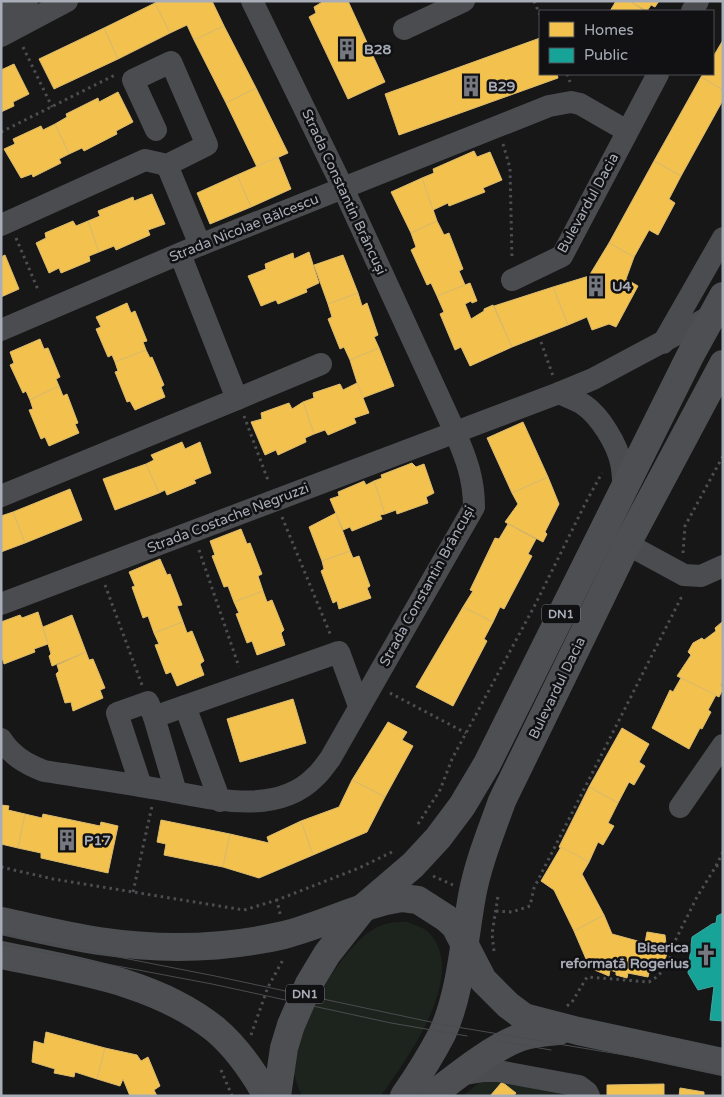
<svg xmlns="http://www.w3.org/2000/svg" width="724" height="1097" viewBox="0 0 724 1097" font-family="'Varela Round',sans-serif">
	<rect width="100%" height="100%" fill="#171717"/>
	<g fill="#1d241e">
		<path d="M407,922c8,3 17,5 23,12 33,36 -10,105 -32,137 -6,8 -11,18 -18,25h-78c-5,-11 -9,-21 -8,-34 4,-37 50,-122 86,-136 8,-4 18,-4 27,-4z"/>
		<path d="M490,1078l80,18h-107l13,-11z"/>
	</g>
	<g fill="#f2c14e" stroke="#dcbb6e">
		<path d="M157,1h55l12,25 -30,14 -7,-15 -17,8 -15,-30z"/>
		<path d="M324,1h24l37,81 -37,17 -39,-82 7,-4 -2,-6z"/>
		<path d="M616,1h13l16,10h-35z"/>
		<path d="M629,1h30l-4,6 -4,-2 -4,6z"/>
		<path d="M155,3l15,30 -52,26 -14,-31z"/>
		<path d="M224,26l32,62 -30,15 -32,-63z"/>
		<path d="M104,28l14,31 -64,30 -15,-30z"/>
		<path d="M540,38v36h17l1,4 -159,57 -14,-41z"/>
		<path d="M723,40v50l-22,-13 2,-3h10v-17z"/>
		<path d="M14,64l15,30 -16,8 1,4 -13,6v-42z"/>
		<path d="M701,77l22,13v10l-42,76 -27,-15z"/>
		<path d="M256,88l32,65 -31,14 -31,-64z"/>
		<path d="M118,92l15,30 -17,9 1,3 -33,17 -2,-3 -13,6 -14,-30 12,-7 -1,-3 32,-16 1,4z"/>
		<path d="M55,124l14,30 -10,5 2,4 -28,14 -1,-3 -11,4 -17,-29 11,-5 -2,-5 28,-13 2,4z"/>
		<path d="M474,151l3,6 13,-5 12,28 -19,8 2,4 -36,14 -1,-3 -15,7 -11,-32 12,-5 -1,-4z"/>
		<path d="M278,157l13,32 -40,18 -14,-32z"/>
		<path d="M654,161l27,15 -12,23 6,4 -17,32 -9,-5 -15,27 -25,-14z"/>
		<path d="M237,175l14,32 -41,17 -13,-31z"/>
		<path d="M422,178l15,43 -26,12 -20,-41z"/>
		<path d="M152,194l13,30 -17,6 2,5 -34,15 -2,-4 -15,6 -11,-31 12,-5 -2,-5 35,-14 1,4z"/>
		<path d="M73,221l3,5 12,-5 11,31 -10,4 1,5 -29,12 -2,-5 -10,5 -13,-30 10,-5 -1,-5z"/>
		<path d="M437,221l7,14 5,-2 14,36 -4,2 6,14 -28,11 -6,-13 -4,2 -16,-35 5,-3 -5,-14z"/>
		<path d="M609,243l25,14 -8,22 12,7 -22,41 -7,-3 -17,6 -5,-13 -19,8 -15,-38 36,-11z"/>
		<path d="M309,252l10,31 -13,6 1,3 -29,12 -2,-4 -15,6 -13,-30 18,-7 -1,-5 28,-11 1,6z"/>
		<path d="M5,255l14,34 -18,8v-40z"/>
		<path d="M343,255l15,38 -30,11 -14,-39z"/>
		<path d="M470,283l7,18 -5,2 -1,-2 -6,3 6,15 13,-8v-2l9,-4 19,42 -42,19 -9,-19 -6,3 -15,-36 4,-2 -7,-16z"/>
		<path d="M553,287l15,38 -56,22 -18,-41z"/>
		<path d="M358,293l4,13 5,-3 11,32 -4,2 5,11 -29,12 -6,-13 -4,2 -12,-30 4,-2 -4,-13z"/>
		<path d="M127,303l4,10 4,-2 12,30 -4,1 3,8 -31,12 -3,-7 -4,2 -12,-28 5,-2 -5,-10z"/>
		<path d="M40,339l4,10 4,-1 12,29 -4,2 3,7 -29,14 -4,-9 -3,2 -13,-28 4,-2 -4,-11z"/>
		<path d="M379,348l15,38 -32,12 -12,-38z"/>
		<path d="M146,350l4,8 2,-1 12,28 -3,2 4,10 -30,13 -5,-9 -3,1 -12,-30 3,-1 -3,-9z"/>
		<path d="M357,383l12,30 -15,5 2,5 -28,12 -3,-5 -11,4 -11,-32 11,-4 -1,-5 27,-9 3,6z"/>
		<path d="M59,386l4,10 4,-2 11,29 -3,1 4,9 -30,13 -4,-9 -4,2 -12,-29 4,-1 -3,-9z"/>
		<path d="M303,402l11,32 -9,4 1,4 -28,13 -2,-5 -11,5 -14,-33 11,-3 -1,-6 28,-10 3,6z"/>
		<path d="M523,422l25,55 -36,16 -25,-55z"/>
		<path d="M182,442l3,7 15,-7 11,31 -17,7 2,3 -29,12 -2,-5 -6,3 -13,-29 8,-4 -3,-5z"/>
		<path d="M412,463l4,4 8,-3 10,29 -8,4 2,6 -31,11 -1,-4 -11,4 -11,-33 8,-3 -1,-3z"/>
		<path d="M146,464l13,29 -44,17 -12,-31z"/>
		<path d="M548,477l11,27 -14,28 2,2 -4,8 -38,-20 13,-18 -6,-11z"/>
		<path d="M364,481l2,4 8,-4 11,33 -5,1 2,4 -30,12 -2,-4 -7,3 -13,-31 9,-3 -1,-4z"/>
		<path d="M70,489l12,31 -57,23 -12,-31z"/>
		<path d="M13,512l12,31 -24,9v-36z"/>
		<path d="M336,513l14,38 -28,10 -13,-34z"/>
		<path d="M508,524l28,15 -8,15 4,2 -28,53 -4,-2 -7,15 -30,-15 10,-16 -3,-1 25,-52 4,1z"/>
		<path d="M241,529l6,15 3,-1 12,31 -4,2 5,15 -29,11 -6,-16 -4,1 -12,-31 3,-1 -5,-14z"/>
		<path d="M350,551l3,7 6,-2 11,30 -3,2 4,10 -32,11 -2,-8 -4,2 -12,-32 3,-2 -2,-8z"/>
		<path d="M160,559l7,16 3,-1 12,31 -5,1 6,16 -29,11 -6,-17 -5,2 -11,-31 3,-1 -6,-14z"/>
		<path d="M263,591l4,11 5,-2 12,30 -3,3 4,12 -28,10 -5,-14 -5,2 -11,-29 3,-1 -5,-11z"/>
		<path d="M463,607l30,15 -9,17 3,2 -34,65 -37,-19z"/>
		<path d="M38,612l10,32 -14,5 1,3 -31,12 -1,-4h-2v-38l19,-7 2,3z"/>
		<path d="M72,615l14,37 -34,14 -3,-10 2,-2 -8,-27z"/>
		<path d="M183,622l4,11 5,-2 12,30 -4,3 4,11 -27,11 -6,-14 -5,2 -11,-29 4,-1 -5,-11z"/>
		<path d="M722,622l1,59 -2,4 2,4 -4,8 -42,-21 14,-21 -3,-3 5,-9 9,-5 2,2 12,-9 -1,-3z"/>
		<path d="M86,652l3,8 4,-1 12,29 -5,2 3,8 -30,13 -2,-9 -6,1 -9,-29 3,-3 -2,-6z"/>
		<path d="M681,678l35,17 -8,15 3,2 -9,17 -2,-1 -11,21 -37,-21 18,-38 3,2z"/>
		<path d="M293,699l13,44 -66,19 -13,-43z"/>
		<path d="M388,722l19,10 -5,8 11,6 -28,51 -33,-17z"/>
		<path d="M622,728l27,16 -10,18 6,4 -11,19 -5,-3 -11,21 -29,-16z"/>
		<path d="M352,780l33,17 -18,35 -54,23 -12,-34 38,-14z"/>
		<path d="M589,787l29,16 -10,20 6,3 -11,19 -5,-3 -9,20 -30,-15z"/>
		<path d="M1,805l8,1 -1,4 17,4 -7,34 -17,-4z"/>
		<path d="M25,814l17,4 1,-4 57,12 1,-4 17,4 -10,47 -67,-15v-5l-23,-5z"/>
		<path d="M161,820l69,14 -7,33 -59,-12 2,-11 -9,-2z"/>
		<path d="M301,821l12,34 -54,23 -36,-11 7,-33 39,9 -2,-6z"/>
		<path d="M561,847l28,15 -7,12 22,41 -30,16 -20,-41 -13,-9z"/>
		<path d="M604,915l8,19 33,9 2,-11 18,3 2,18 -4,14 -12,-2 -3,12 -20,-4 -1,5 -11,-3v-3l-6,-2 -1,6 -19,-8h-8l1,-6 3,-3 -12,-28z"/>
		<path d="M46,1032l59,16 -8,31 -22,-7 -1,5 -20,-4 1,-4 -23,-7 2,-21 10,3z"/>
		<path d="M105,1048l32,7 4,6 7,-4 12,29 -6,4 3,6h-27l-7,-17 -3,7 -23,-7z"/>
		<path d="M502,1082l14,11 -2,3h-24z"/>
		<path d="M664,1084v12h-57v-11z"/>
		<path d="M680,1088l24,4v4h-25z"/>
	</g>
	<path fill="#17a398" stroke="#42a6a2" d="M723,913v108l-13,-1 4,-34 -16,4 -10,-17 4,-36 20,-13 4,-1 1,-7z"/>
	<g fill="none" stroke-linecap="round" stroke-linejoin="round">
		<g stroke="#4d4e52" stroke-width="3" stroke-dasharray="2.5 4" stroke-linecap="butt">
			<path d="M534,1l6,14"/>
			<path d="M23,47l29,60"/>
			<path d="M567,74l3,8"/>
			<path d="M1,132l114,-57"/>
			<path d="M503,144l7,24 2,91"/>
			<path d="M16,238l23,54"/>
			<path d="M541,342l12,34"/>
			<path d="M244,416l25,67"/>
			<path d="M282,517l49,119"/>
			<path d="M199,550l40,117"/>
			<path d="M683,553l2,-27 38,-70"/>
			<path d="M105,585l37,100"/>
			<path d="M390,693l76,40"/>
			<path d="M418,824l22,-34 12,-31 84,-156 50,-101 16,-29"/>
			<path d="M716,866l7,-14"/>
			<path d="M1,867l52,12 191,31 33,-10"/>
			<path d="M433,876l20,9"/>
			<path d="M133,892l19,-86"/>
			<path d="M496,911l16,1 18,-6 4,-18 149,-294"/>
			<path d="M280,914l-3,-14 82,-32 33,-16"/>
			<path d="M494,951l-2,-17 6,-38h-3"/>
			<path d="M567,1006l5,-4 15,-25 62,5 9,-6 11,-13 4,-18 24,-48 19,-31 7,-1"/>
			<path d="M251,1035l17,-48 16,-29"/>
			<path d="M221,1070l11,26"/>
		</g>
		<g stroke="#4b4c50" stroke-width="22">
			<path d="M692,11l6,-10"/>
			<path d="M1,14l26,-13"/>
			<path d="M404,29l60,-28"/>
			<path d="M1,36l66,-35"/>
			<path d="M167,165l33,80"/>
			<path d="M1,225l144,-65 22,5 40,-20 -36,-83 -38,18 23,50"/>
			<path d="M512,280l50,-24 96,-182"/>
			<path d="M1,330l199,-85 349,-139 22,-4 9,2 47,27"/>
			<path d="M663,343l60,-105"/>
			<path d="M559,393c8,4 18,7 25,12 16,11 33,39 37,58 2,9 2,19 3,28"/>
			<path d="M237,399l84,-35"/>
			<path d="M1,496l236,-97 -57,-145"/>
			<path d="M627,544l57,31 17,1 22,-10"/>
			<path d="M1,604l558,-211 34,-14 118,-63"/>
			<path d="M185,706l35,95"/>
			<path d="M1,739c11,17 25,25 43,32 38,6 76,11 114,18 49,8 117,29 157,-12 6,-5 10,-12 15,-18l144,-252c0,-29 -8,-49 -19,-75l-112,-244 -91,-187"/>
			<path d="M141,786l-24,-73 31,-11 6,15"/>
			<path d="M176,792l-22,-75 185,-65 20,54"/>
			<path d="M680,807l43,-62"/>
			<path d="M459,1075l25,-4h14l81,15 8,6 2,4"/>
		</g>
		<g stroke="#4d4f52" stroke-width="28">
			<path d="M1,921c33,7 65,15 98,20 61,9 125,8 185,-6 35,-9 67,-25 102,-34l16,-3 16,2 28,18 9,8 28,54 25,25 16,12 54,14 145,31"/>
			<path d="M1,955c73,15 155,26 215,75 20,17 38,43 51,66"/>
			<path d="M277,1096l7,-48 7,-23 18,-41 18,-30 37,-47 49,-42 25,-27 24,-32 25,-42 203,-408 33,-60"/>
			<path d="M404,1096c14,-20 27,-41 38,-62 19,-41 22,-94 30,-138 6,-33 19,-64 30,-95l125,-257 96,-180"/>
			<path d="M431,1096c26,-20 60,-48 90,-59 13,-4 25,-5 38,-6"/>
		</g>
		<g stroke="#4b4c4f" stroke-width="1">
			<path d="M1,934l214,42 230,49 203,34 75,16"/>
			<path d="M1,944l211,40 179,39 76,13"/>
			<path d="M499,1041l52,9"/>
		</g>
	</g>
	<defs>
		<g id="building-bare" transform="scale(1.725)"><path d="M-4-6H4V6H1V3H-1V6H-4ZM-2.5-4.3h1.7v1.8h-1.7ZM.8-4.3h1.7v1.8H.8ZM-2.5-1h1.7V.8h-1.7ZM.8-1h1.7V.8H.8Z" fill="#757880" stroke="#111113" stroke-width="2.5" paint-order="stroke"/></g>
		<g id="church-bare" transform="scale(1.725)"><path d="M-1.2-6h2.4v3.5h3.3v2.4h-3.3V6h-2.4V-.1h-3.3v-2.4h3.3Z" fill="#757880" stroke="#111113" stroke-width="2.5" paint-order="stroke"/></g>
	</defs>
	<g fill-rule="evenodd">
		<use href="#building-bare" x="347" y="49"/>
		<use href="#building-bare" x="471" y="86"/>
		<use href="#building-bare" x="596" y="286"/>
		<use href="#building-bare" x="67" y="840"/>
		<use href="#church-bare" x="706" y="955"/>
	</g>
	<g text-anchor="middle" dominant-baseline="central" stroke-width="5" stroke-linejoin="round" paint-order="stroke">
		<g fill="#111113" stroke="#7b7e86" stroke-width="1">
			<rect x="542" y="604.5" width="38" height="19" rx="4"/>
			<rect x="286" y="984.5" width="38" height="19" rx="4"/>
		</g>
		<g font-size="12" font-weight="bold" fill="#a8adb8">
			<text x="561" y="614">DN1</text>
			<text x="305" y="994">DN1</text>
		</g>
		<g font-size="14" font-weight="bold" fill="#a8adb8" stroke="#111113" text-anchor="start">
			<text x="364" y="49">B28</text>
			<text x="488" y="86">B29</text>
			<text x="612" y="286">U4</text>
			<text x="84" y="840">P17</text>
			<text x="689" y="947" text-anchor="end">Biserica<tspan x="689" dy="16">reformată Rogerius</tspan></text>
		</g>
		<g font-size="14" fill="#a8adb8" stroke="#111113">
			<text transform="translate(344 192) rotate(65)">Strada Constantin Brâncuși</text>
			<text transform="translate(588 203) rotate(-61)">Bulevardul Dacia</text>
			<text transform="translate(244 228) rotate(-22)">Strada Nicolae Bălcescu</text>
			<text transform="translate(228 518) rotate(-21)">Strada Costache Negruzzi</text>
			<text transform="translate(427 586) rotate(-61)">Strada Constantin Brâncuși</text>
			<text transform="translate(557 688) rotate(-64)">Bulevardul Dacia</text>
		</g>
	</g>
	<rect width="724" height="1097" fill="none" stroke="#a8adb8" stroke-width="5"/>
	<rect x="539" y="10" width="175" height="65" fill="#111113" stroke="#4d4f55"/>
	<rect x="549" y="22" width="25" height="15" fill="#f2c14e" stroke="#4d4f55"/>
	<text x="584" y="35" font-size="15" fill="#a8adb8">Homes</text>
	<rect x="549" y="48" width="25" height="15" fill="#17a398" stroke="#4d4f55"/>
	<text x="584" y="60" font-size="15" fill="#a8adb8">Public</text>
</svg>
